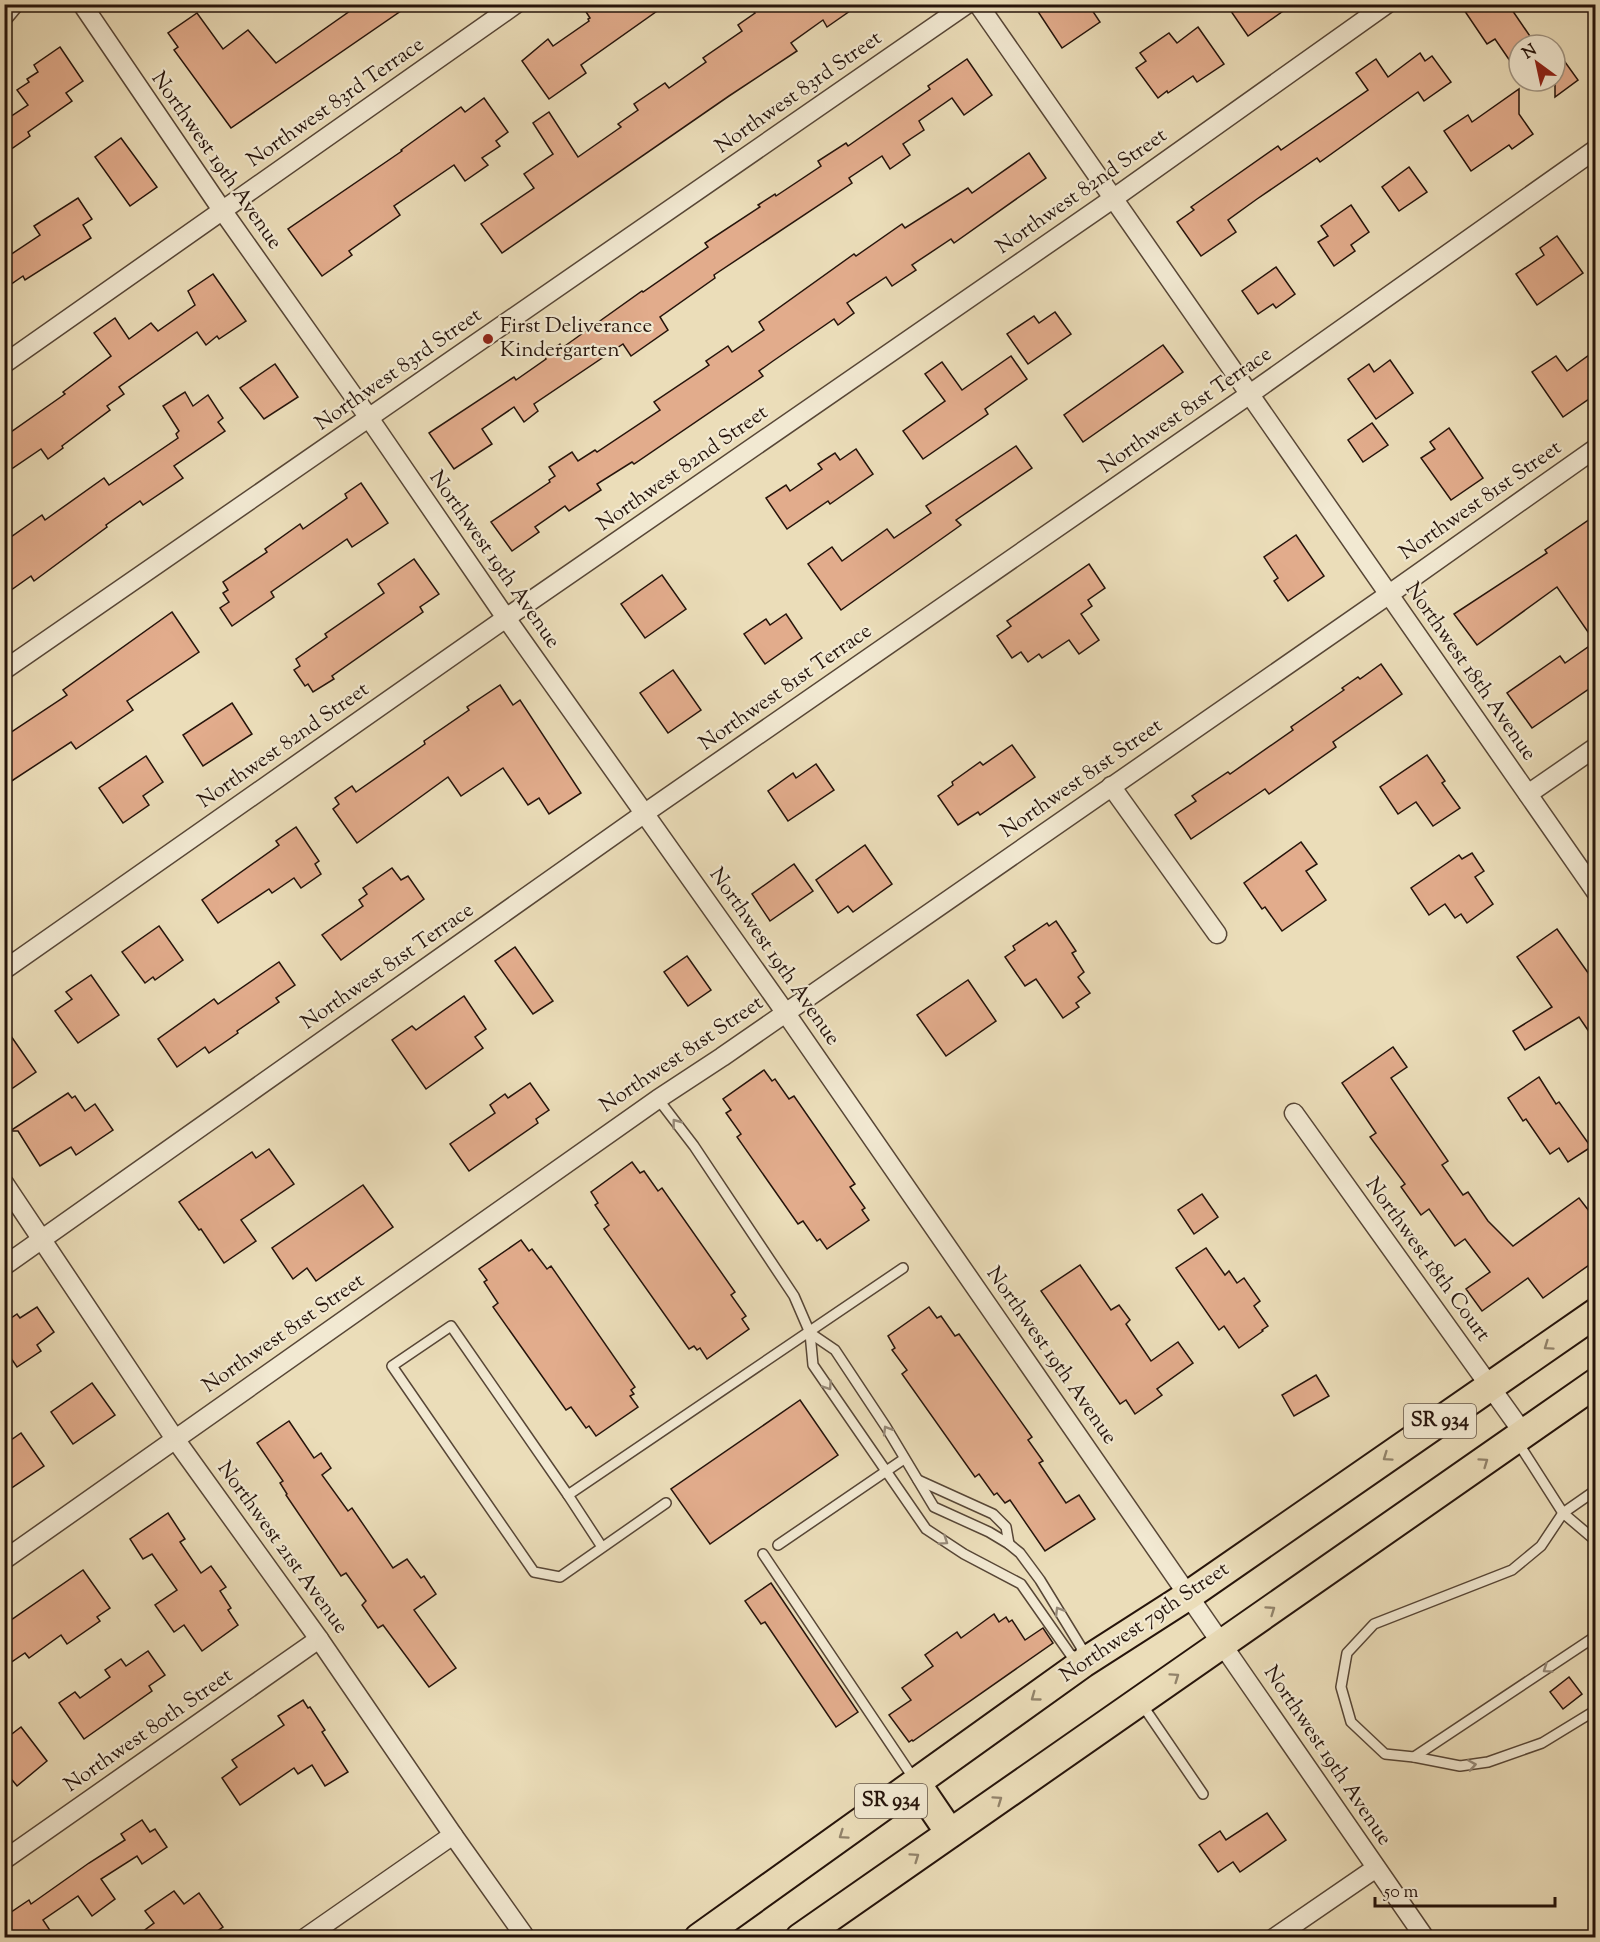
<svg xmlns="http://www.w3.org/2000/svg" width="1600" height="1942" viewBox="0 0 1600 1942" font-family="'Sorts Mill Goudy',serif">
	<rect width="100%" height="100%" fill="#ebddb9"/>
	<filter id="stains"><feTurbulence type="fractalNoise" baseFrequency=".00333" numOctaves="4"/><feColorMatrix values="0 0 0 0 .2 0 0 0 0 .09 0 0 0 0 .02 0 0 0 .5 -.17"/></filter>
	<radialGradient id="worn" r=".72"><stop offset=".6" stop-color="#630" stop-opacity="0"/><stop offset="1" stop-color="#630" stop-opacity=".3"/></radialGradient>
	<g fill="#e2ac8c" stroke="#26140b" stroke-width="1.5">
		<path d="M360,4h51l-180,124 -57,-78 4,-3 -10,-14 29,-20 26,36 25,-19 28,33z"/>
		<path d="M581,4h86l-86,61 5,8 -37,26 -27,-38 26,-22 5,7 36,-25 -1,-2 2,-1z"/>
		<path d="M749,4h111l-33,23 -4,-7 -32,23 6,8 -68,45 -227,157 -21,-29 53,-36 -10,-14 29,-20 -20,-31 16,-11 29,45 43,-30 -3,-3 20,-14 -4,-6 31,-21 4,5 37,-26 -3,-4 39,-27 -4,-6 17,-12z"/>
		<path d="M1033,4h55l12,18 -38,26z"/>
		<path d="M1226,4h67l-45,32z"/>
		<path d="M1460,4h48l28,41h-17v29l-24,-35 -8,5z"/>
		<path d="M1198,27l26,37 -27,18 -4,-6 -25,17 -1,-2 -9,7 -22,-30 10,-7 -6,-8 29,-20 8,10z"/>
		<path d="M60,47l23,34 -17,12 6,8 -44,31 2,4 -26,18v-33l24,-16 -11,-15 12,-8 -2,-3 11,-7 -4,-7z"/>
		<path d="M1555,48l23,32 -23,17z"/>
		<path d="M1420,53l5,8 7,-5 19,26 -27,19 -6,-9 -98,70 -3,-4 -60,41 -29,21 8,12 -35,24 -24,-34 17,-12 -3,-3 87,-61 3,4 87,-60 -12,-17 20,-14 12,18z"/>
		<path d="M967,59l25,36 -28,20 -12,-17 -33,23 5,9 -21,14 7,11 -20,14 -8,-13 -33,22 3,5 -138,92 1,3 -55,39 8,13 -37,26 -8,-12 -89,60 4,7 -14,11 -10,-15 -32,22 10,15 -38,25 -25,-36 85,-56 2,3 30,-21 -2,-4 16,-11 2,4 80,-57 1,1 65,-45 -3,-4 55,-36 -2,-2 17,-11 1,2 45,-30 -3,-5 28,-18 2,3 82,-57 -2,-3z"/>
		<path d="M1519,89v25l14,20 -21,15 -3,-4 -38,26 -27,-40 24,-16 4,7z"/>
		<path d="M484,98l24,34 -12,9 4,5 -18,12 6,7 -23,16 -11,-16 -60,41 6,9 -51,36 3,4 -30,21 -34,-47 114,-78 -1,-1 60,-43 4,5z"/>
		<path d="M121,138l36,49 -27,19 -35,-49z"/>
		<path d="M1029,153l17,25 -92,65 -3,-4 -39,26 4,5 -24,16 -6,-9 -39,26 7,10 -16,12 -4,-6 -61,42 -14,10 4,5 -129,88 -2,-2 -35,22 4,6 -32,21 -4,-5 -30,21 4,5 -27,19 -21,-29 59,-40 -1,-2 6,-4 -6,-9 23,-15 6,9 17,-11 2,2 63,-42 -6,-8 55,-37 -3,-4 22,-15 4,6 32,-22 -5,-8 95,-68 2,2 46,-32 3,4 63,-40 4,5z"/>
		<path d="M1409,167l18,25 -28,19 -17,-24z"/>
		<path d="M78,198l14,21 -9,6 8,13 -66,42 -2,-4 -19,13v-30l36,-24 -6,-9z"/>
		<path d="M1351,205l18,27 -18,13 4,6 -21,15 -16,-24 10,-6 -7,-10z"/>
		<path d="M1557,236l26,37 -46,32 -21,-31 28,-19 -4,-7z"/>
		<path d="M1276,267l19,27 -19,14 -3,-4 -15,10 -16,-23z"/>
		<path d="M213,274l33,47 -27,18 -2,-3 -11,9 -9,-13 -78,55 5,7 -17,12 3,4 -48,36 1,2 -15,11 -7,-10 -37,25v-37l61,-43 -2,-2 48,-36 -17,-23 21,-15 14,21 22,-16 7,8 37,-26 -7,-14z"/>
		<path d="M1055,312l16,22 -43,30 -21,-30 27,-18 5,7z"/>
		<path d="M1163,345l20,27 -100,70 -19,-27z"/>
		<path d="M1596,350v44l-33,23 -31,-45 24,-16 11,15z"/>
		<path d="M1011,356l16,23 -42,30 3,5 -65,45 -20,-28 42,-30 -20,-27 17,-12 20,28z"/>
		<path d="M1390,360l23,33 -37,26 -28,-40 21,-15 5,8z"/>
		<path d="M275,364l23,33 -34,22 -24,-31z"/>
		<path d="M185,392l8,14 15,-11 15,23 -5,4 7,9 -51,35 9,12 -40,27 -3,-4 -34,24 1,2 -73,54 -3,-5 -27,19v-53l38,-27 3,5 59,-42 5,7 69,-47 -2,-4 3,-3 -16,-25z"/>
		<path d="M1372,423l16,22 -25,17 -15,-22z"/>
		<path d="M1449,428l34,50 -32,22 -30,-42 14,-9 -5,-7z"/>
		<path d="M1016,446l16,22 -76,52 5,5 -120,85 -33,-46 24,-17 10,14 45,-32 7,9 37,-25 -5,-7z"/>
		<path d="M856,449l17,25 -43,30 -2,-3 -41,28 -21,-31 20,-13 4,6 32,-22 -4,-5 17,-11 5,7z"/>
		<path d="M361,483l27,40 -36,24 -5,-8 -76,53 3,5 -42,29 -12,-18 9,-6 -6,-9 5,-3 -5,-8 44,-30 -2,-3 35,-25 3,5 44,-31 -2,-4z"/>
		<path d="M1596,515v169l-64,44 -25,-35 53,-37 5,7 30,-21 -38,-55 -80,58 -23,-31 93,-61 -2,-3z"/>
		<path d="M1296,535l28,41 -36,25 -14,-20 4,-3 -14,-21z"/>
		<path d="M414,559l25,35 -19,13 3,5 -91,64 2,3 -21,13 -5,-8 -3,2 -11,-16 6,-4 -4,-7 31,-22 -2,-3 59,-41 -6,-9z"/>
		<path d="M1089,564l16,24 -17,12 4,6 -11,8 18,26 -20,14 -10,-14 -27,18 -3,-4 -11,8 -7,-10 -9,6 -15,-22 14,-10 -4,-5z"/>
		<path d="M662,575l24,34 -41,29 -24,-34z"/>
		<path d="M172,612l27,40 -72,49 6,9 -57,39 -5,-7 -67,44v-49l63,-42 -4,-5z"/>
		<path d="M786,614l16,24 -37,26 -21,-30 22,-15 4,6z"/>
		<path d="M1381,664l21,30 -69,48 3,5 -67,47 -4,-5 -74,50 -16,-24 21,-14 -4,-5 36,-24 2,2 63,-44 -2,-3 53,-37 -2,-2 16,-11 2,2z"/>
		<path d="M673,670l28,40 -33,23 -28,-40z"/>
		<path d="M500,685l13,20 7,-5 61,93 -32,21 -10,-16 -11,7 -25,-37 -42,28 -13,-19 -91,66 -24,-34 6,-5 -4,-6 17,-12 4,6 69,-48 -1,-3 45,-31 -2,-3z"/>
		<path d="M232,703l20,31 -49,32 -20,-31z"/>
		<path d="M1012,745l23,32 -55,38 -2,-3 -20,13 -20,-29 15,-11 -1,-3 28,-20 3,3z"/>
		<path d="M1427,755l18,26 -3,2 18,25 -27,18 -17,-24 -18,12 -18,-27z"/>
		<path d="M146,756l17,26 -20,14 6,9 -26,18 -24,-35z"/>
		<path d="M816,764l18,26 -46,31 -20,-30 25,-18 3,5z"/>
		<path d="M296,827l23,34 -4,3 6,10 -20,14 -7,-10 -22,15 -3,-4 -51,34 -16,-23 77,-55 -3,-4z"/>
		<path d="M1301,842l16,22 -11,7 20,29 -44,31 -17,-24 -3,2 -18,-26z"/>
		<path d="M865,845l27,39 -39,28 -5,-6 -10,7 -22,-33z"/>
		<path d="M1472,853l12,18 -9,6 18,27 -26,19 -6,-9 -6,4 -10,-14 -16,11 -18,-27 48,-33 3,4z"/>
		<path d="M794,864l19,27 -43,30 -18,-27z"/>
		<path d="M392,868l9,12 7,-4 16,23 -83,61 -19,-25 41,-29 -4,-6 8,-6 -4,-6z"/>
		<path d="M1056,921l20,30 -4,2 12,19 -6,5 12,16 -14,10 3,4 -16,11 -27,-39 -11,7 -20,-29 10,-7 -2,-4 34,-23 2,3z"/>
		<path d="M159,926l24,34 -28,20 -2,-3 -8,6 -23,-31z"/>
		<path d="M1557,929l39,55v58l-17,-25 -54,33 -12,-19 39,-24 -35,-50z"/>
		<path d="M515,947l38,54 -20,13 -38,-53z"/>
		<path d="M687,956l24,34 -23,16 -24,-34z"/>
		<path d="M279,962l16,23 -19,13 3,4 -42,29 1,2 -29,20 -4,-6 -28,20 -19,-28 56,-40 4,5z"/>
		<path d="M91,975l28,40 -41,28 -23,-32 17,-12 -6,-7z"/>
		<path d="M968,980l28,41 -50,35 -29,-41z"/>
		<path d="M464,996l22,33 -11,8 8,11 -57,41 -34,-49 20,-14 4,4z"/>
		<path d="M4,1026l32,46 -32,22z"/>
		<path d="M1393,1047l14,20 -16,11 57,83 -6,4 21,30 5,-3 20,29 25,25 66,-48 17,22v40l-53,38 -15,-20 -46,33 -16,-22 24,-17 -25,-33 -10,7 -26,-37 -8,6 -20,-28 4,-3 -35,-47 6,-4 -34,-50z"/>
		<path d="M764,1070l8,11 3,-2 14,20 5,-3 61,88 -5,3 15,21 -3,2 7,10 -42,29 -7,-10 -3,2 -14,-20 -5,3 -61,-87 4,-3 -15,-21 5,-3 -8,-11z"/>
		<path d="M1539,1077l17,27 3,-2 32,45 -23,15 -9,-14 -9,6 -24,-35 -3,2 -15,-23z"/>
		<path d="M530,1083l19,27 -13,9 2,4 -69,48 -19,-27 45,-31 -5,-8 15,-11 3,4z"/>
		<path d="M68,1093l4,5 3,-2 10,15 10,-7 18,26 -37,25 -5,-8 -31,19 -22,-35h-8z"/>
		<path d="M269,1149l25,35 -53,36 15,21 -32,22 -23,-34 -2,1 -20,-28 73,-50 4,6z"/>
		<path d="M632,1162l8,11 4,-2 14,20 4,-3 73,104 -4,3 15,21 -4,3 7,10 -42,30 -7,-11 -3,2 -3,-4 -5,3 -85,-120 5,-4 -14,-20 3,-2 -7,-11z"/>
		<path d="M363,1185l30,42 -77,54 -9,-13 -14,11 -21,-31z"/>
		<path d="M1202,1194l16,23 -24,17 -16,-24z"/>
		<path d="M521,1240l8,11 3,-2 15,20 4,-3 84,121 -4,3 3,4 -4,2 8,11 -42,29 -7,-10 -3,2 -15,-21 -5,3 -73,-103 5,-4 -14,-21 3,-2 -8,-11z"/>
		<path d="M1206,1248l19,27 4,-4 8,12 7,-5 16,23 -6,5 14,20 -6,4 1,1 -24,17 -15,-22 -5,4 -43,-62z"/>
		<path d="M1080,1265l31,45 8,-5 11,15 -4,4 25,37 27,-19 15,21 -36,26 5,6 -27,19 -9,-14 -6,4 -79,-113z"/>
		<path d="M37,1307l17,25 -17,13 4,6 -24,16 -13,-19v-25l13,-9 3,4z"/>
		<path d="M929,1307l8,11 4,-2 14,20 4,-2 73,103 -4,3 15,21 -4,2 27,40 13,-8 16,24 -50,32 -35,-51 -5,3 -8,-10 -3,2 -15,-21 -4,3 -73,-103 5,-4 -15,-20 3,-2 -7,-12z"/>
		<path d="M1316,1375l13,21 -35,20 -12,-21z"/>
		<path d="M92,1383l23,32 -42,29 -22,-32z"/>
		<path d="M800,1400l38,55 -128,89 -39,-55z"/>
		<path d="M289,1421l25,37 7,-5 10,15 -9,7 26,36 4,-3 41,60 14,-9 14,19 3,-2 12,18 -22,16 42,58 -27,19 -46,-62 -5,3 -16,-23 4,-4 -20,-28 -5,3 -55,-81 1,-1 -7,-11 3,-2 -26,-38z"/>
		<path d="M21,1433l23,33 -40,27v-48z"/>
		<path d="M168,1513l17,26 -5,3 21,31 10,-7 15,21 -6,4 11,17 -3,2 10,15 -36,26 -18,-26 -10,7 -19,-27 22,-15 -25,-36 -9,5 -13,-20z"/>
		<path d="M83,1570l27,38 -13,9 3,4 -33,23 -6,-9 -32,23 -4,-5 -21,14v-42z"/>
		<path d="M771,1583l87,129 -22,15 -71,-105 -4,2 -16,-23z"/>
		<path d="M994,1614l5,8 7,-5 3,5 3,-2 13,20 18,-12 10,15 -140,98 -1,-1 -3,2 -20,-27 22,-15 -9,-12 31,-22 -8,-11 32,-23 4,6z"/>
		<path d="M148,1651l17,24 -16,11 3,5 -68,48 -25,-36 16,-11 5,6 30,-21 -5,-7 16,-11 5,7z"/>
		<path d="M1569,1677l13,17 -19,15 -13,-17z"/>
		<path d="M303,1700l5,8 2,-1 15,23 -3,2 26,40 -23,14 -13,-21 -14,9 -4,-6 -54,37 -18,-27 15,-11 -5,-7 52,-35 -6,-9z"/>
		<path d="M21,1727l26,34 -30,25 -13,-16v-30z"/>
		<path d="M1267,1813l19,27 -46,32 -7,-10 -15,10 -19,-27 21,-14 6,9z"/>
		<path d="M142,1820l8,12 5,-3 12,18 -25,17 -5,-8 -36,23 14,20 -23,17 -14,-20 -35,24 12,18h-51v-21l25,-17 2,4 58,-41 36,-23 -4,-6z"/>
		<path d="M174,1891l10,13 15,-11 24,34 -16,11h-73l20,-15 -9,-12z"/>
	</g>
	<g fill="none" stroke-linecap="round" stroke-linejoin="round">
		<g stroke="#574636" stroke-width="12">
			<g id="lane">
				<path d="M658,1099l36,47 100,150 16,37 3,32 113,164 38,25 57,30 49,70 9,6"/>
				<path d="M810,1333l25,17 51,77 48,80 55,25 20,12 11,9 20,27 41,67 1,12"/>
				<path d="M1517,1441l46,72 33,28"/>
				<path d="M918,1480l75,34 13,13 3,17"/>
				<path d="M1596,1490l-33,23 -22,33 -29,24 -138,54 -27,29 -6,34 10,35 34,32 29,3 46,9 28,-4 54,-19 54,-33"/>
				<path d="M568,1495l34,52"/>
				<path d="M666,1503l-106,74 -26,-5 -142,-206 59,-40 117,169 335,-227"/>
				<path d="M778,1545l126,-86"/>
				<path d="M763,1554l151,225"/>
				<path d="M1141,1703l62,91"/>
				<path d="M1414,1757l182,-121"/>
			</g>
		</g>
		<g stroke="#574636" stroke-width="21">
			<g id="street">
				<path d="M82,4l140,206 147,208 137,200 279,394 640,926"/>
				<path d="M978,4l618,888"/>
				<path d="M4,16l10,-12"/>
				<path d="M4,364l512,-360"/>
				<path d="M4,670l963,-666"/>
				<path d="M1111,786l106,148"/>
				<path d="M1528,794l68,-47"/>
				<path d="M4,970l502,-352 608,-420 273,-194"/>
				<path d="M1294,1113l230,321"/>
				<path d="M4,1183l171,256 144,200 134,196 73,103"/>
				<path d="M4,1266l641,-453 605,-419 346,-245"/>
				<path d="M4,1560l654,-461 64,-42 666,-462 208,-147"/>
				<path d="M4,1860l315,-221"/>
				<path d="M305,1938l148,-103"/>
				<path d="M1274,1938l102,-70"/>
			</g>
		</g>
		<g stroke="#26140b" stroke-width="32">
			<g id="primary">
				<path d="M916,1783l34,50"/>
				<path d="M699,1938l384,-275 106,-68 407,-282"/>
				<path d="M800,1938l796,-555"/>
			</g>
		</g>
		<use href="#lane" stroke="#f2e9d2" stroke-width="9"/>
		<use href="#street" stroke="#f2e9d2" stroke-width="18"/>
		<use href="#primary" stroke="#ebddb9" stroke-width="28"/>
	</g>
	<defs><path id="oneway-chevron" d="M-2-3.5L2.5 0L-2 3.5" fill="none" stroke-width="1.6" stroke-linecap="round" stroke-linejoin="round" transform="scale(1.5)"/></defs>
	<g stroke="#968978">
		<use href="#oneway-chevron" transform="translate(676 1123) rotate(-127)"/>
		<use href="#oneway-chevron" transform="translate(828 1386) rotate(56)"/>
		<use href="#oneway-chevron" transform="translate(887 1430) rotate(-121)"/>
		<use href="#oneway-chevron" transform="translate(944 1541) rotate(34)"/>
		<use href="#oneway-chevron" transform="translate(1059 1611) rotate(-121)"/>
		<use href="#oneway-chevron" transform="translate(1547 1669) rotate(146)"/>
		<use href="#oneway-chevron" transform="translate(1472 1765) rotate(-9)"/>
	</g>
	<g stroke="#92836b">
		<use href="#oneway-chevron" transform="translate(1548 1346) rotate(145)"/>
		<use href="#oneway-chevron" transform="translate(1387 1457) rotate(145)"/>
		<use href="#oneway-chevron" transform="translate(1484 1462) rotate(-35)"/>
		<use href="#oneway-chevron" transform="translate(1271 1610) rotate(-35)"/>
		<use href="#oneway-chevron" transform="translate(1175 1677) rotate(-35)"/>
		<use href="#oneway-chevron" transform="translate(1035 1697) rotate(144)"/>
		<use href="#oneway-chevron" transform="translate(998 1800) rotate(-35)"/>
		<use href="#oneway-chevron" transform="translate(843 1835) rotate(145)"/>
		<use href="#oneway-chevron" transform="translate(915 1857) rotate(-35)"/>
	</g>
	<circle fill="#8f2418" stroke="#f2e9d2" stroke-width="2" cx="488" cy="339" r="6"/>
	<g text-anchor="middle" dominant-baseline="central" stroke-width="4.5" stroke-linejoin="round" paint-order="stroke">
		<g fill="#f2e9d2" stroke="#635447" stroke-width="1.5">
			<rect x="1404" y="1404" width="72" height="34" rx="4.5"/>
			<rect x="855" y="1784" width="72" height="34" rx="4.5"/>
		</g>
		<g font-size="20" font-weight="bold" fill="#26140b">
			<text x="1440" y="1421">SR 934</text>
			<text x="891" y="1801">SR 934</text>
		</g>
		<g font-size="21" fill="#26140b" stroke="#f2e9d2">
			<text transform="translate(799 93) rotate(-35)">Northwest 83rd Street</text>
			<text transform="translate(336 103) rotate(-35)">Northwest 83rd Terrace</text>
			<text transform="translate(216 161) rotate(55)">Northwest 19th Avenue</text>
			<text transform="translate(1082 192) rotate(-35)">Northwest 82nd Street</text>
			<text transform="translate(399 370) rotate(-35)">Northwest 83rd Street</text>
			<text transform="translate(1186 411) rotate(-35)">Northwest 81st Terrace</text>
			<text transform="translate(683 469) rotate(-35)">Northwest 82nd Street</text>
			<text transform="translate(1481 501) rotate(-35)">Northwest 81st Street</text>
			<text transform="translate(494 560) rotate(55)">Northwest 19th Avenue</text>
			<text transform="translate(1470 672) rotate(55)">Northwest 18th Avenue</text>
			<text transform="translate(786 688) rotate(-35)">Northwest 81st Terrace</text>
			<text transform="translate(284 746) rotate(-35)">Northwest 82nd Street</text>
			<text transform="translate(1082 779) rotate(-35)">Northwest 81st Street</text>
			<text transform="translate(774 957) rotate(55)">Northwest 19th Avenue</text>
			<text transform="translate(388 967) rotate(-35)">Northwest 81st Terrace</text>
			<text transform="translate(682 1055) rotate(-34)">Northwest 81st Street</text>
			<text transform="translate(1427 1260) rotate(54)">Northwest 18th Court</text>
			<text transform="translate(284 1334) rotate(-35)">Northwest 81st Street</text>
			<text transform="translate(1051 1356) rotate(55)">Northwest 19th Avenue</text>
			<text transform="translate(282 1548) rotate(54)">Northwest 21st Avenue</text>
			<text transform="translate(1145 1623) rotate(-34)">Northwest 79th Street</text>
			<text transform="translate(149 1731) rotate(-35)">Northwest 80th Street</text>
			<text transform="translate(1327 1756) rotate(56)">Northwest 19th Avenue</text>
		</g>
		<g font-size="21" fill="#26140b" stroke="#f2e9d2" text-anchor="start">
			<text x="500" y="327">First Deliverance<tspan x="500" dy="24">Kindergarten</tspan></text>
		</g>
	</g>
	<rect width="1600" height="1942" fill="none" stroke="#ebddb9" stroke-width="24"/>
	<rect x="6" y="6" width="1588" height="1930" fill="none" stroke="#26140b" stroke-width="3"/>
	<rect x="12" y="12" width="1576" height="1918" fill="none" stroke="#26140b" stroke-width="1.5"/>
	<g transform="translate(1537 63) rotate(327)"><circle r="28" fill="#f2e9d2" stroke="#a09482" stroke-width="1.5"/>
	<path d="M0-4.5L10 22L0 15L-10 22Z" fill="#8f2418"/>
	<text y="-9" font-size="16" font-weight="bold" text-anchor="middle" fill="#26140b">N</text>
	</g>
	<path d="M1375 1897v9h180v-9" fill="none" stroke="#26140b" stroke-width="3"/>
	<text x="1384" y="1897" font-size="18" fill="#26140b" stroke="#f2e9d2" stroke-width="4.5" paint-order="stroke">50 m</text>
	<rect width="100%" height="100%" filter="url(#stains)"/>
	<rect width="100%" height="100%" fill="url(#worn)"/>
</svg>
